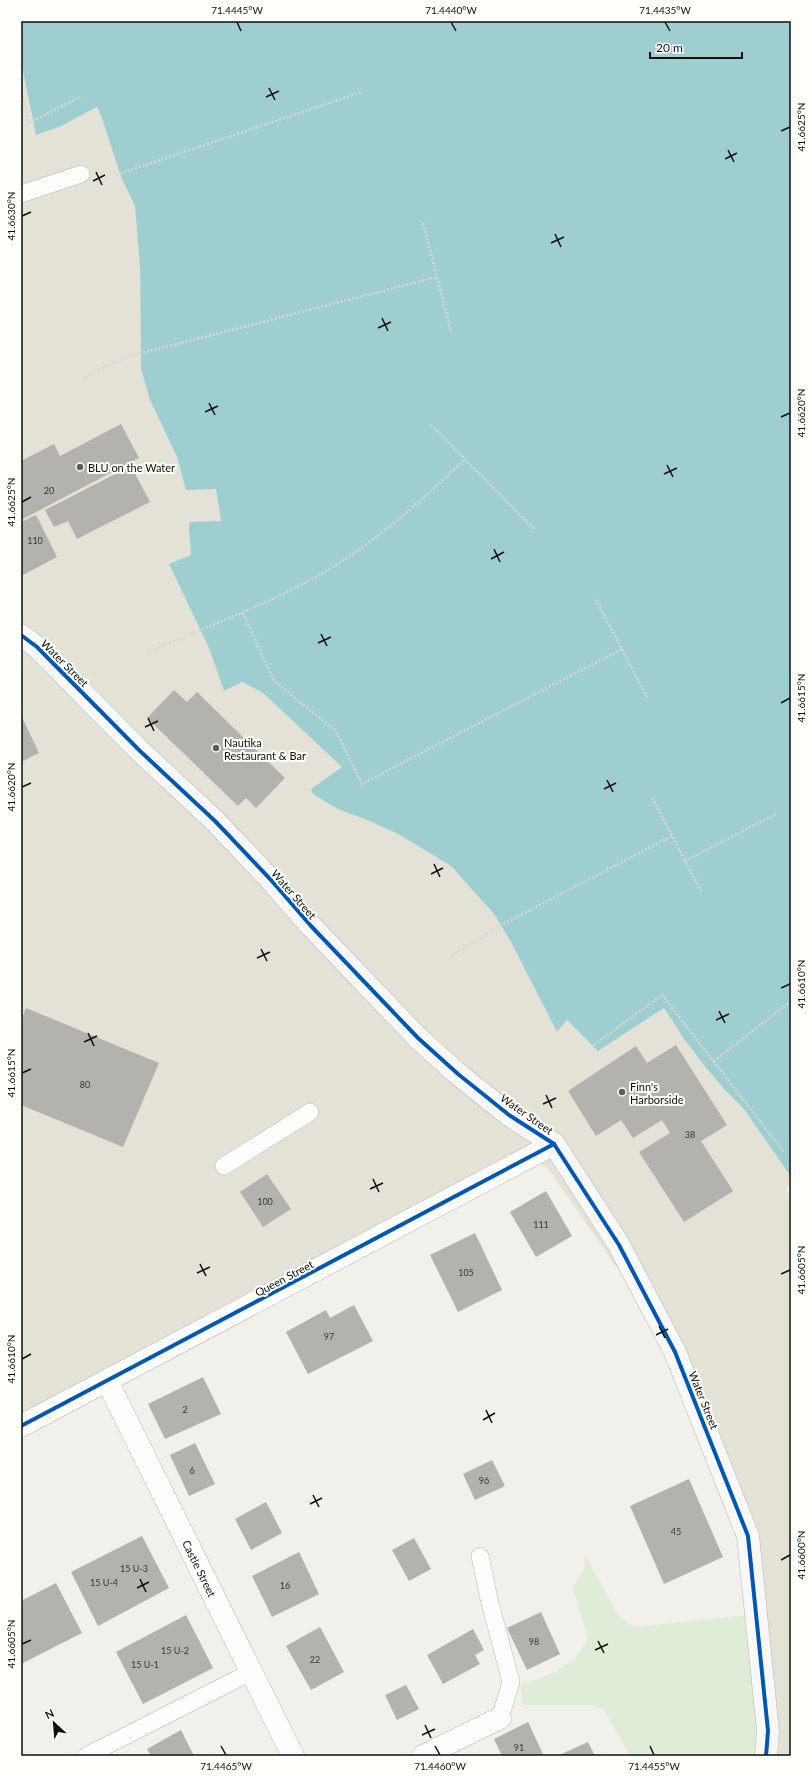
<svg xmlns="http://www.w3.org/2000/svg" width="812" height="1777" viewBox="0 0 812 1777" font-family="Lato,sans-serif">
	<rect width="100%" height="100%" fill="#f1f0ea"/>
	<path fill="#e4e1d6" d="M21,62l15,73 23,-8 38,-20 5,11 19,59 14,29 5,61 1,102 9,31 27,57 9,32h30l5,32 -32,6 2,28 -22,9 40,84 15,43 18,-9 21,11 80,74 -32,22 87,45 53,32 43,48 17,28 46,90 10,-12 31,31 66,-43 20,31 19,25 21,25 20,20 47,68v8l-5,2 5,16v553h-26l-18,-202 -83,-218 -114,-165 -14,-12 -515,272z"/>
	<path fill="#deecd8" d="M586,1556l32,59 15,12 119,-12 13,141h-135l-26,-46 -12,-5h-69l-2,-20 31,-11 23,-15 13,-20 -15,-52 11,-17z"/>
	<path fill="#9fced0" d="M21,21h770v1156l-47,-68 -20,-20 -21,-25 -19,-25 -20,-31 -66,43 -31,-31 -10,12 -46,-90 -17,-28 -43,-48 -53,-32 -28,-13 -32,-12 -25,-15 -2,-5 31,-22 -79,-74 -21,-11 -18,9 -15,-43 -40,-84 22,-9 -2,-28 1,-5 31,-1 -5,-32 -30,1 -9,-33 -27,-57 -9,-31 -1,-102 -5,-61 -14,-29 -19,-59 -5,-11 -38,20 -23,8 -15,-73z"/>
	<g fill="#b3b2ae">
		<path d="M121,424l18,34 -118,62v-59l33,-17 6,12z"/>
		<path d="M131,466l19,36 -73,37 -9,-18 -14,6 -9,-17z"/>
		<path d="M36,515l21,42 -36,19v-54z"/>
		<path d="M174,690l13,12 10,-10 88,86 -29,30 -10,-10 -8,8 -91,-88z"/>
		<path d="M21,715l18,38 -18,9z"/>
		<path d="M26,1008l133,55 -36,84 -102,-42v-85z"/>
		<path d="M676,1045l51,80 -26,16 32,50 -49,31 -45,-70 31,-19 -8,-13 -29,18 -12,-18 -25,16 -28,-45 68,-45 11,17z"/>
		<path d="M267,1174l24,35 -28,18 -23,-35z"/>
		<path d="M546,1191l26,45 -36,21 -26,-45z"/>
		<path d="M475,1233l27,57 -44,22 -28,-57z"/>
		<path d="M354,1305l19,36 -65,33 -22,-42 40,-22 4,8z"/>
		<path d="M203,1377l18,37 -56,25 -17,-35z"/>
		<path d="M195,1443l20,41 -26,12 -19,-41z"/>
		<path d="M492,1460l13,26 -30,14 -12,-26z"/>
		<path d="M689,1479l34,78 -59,27 -34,-78z"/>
		<path d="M266,1502l16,31 -31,17 -16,-31z"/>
		<path d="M142,1536l27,52 -71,38 -27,-54z"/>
		<path d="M414,1538l17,31 -22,12 -17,-31z"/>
		<path d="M299,1552l20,42 -47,23 -20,-41z"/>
		<path d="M56,1583l26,50 -61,31v-63z"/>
		<path d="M541,1612l19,42 -33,16 -20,-42z"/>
		<path d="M186,1615l27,53 -70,36 -27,-52z"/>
		<path d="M320,1627l24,45 -33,18 -25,-44z"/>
		<path d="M473,1629l11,21 -9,5 5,9 -37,20 -16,-29z"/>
		<path d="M406,1685l13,24 -22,11 -12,-25z"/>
		<path d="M528,1722l16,34h-42l-8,-17z"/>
		<path d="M181,1730l13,26h-43l-4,-7z"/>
		<path d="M588,1742l7,14h-38z"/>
	</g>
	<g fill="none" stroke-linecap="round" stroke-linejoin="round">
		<g stroke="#b8b7b3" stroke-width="18">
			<g id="lane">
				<path d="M21,194l60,-20"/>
				<path d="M224,1166l86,-54"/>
				<path d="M480,1556l9,43 22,83 -11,36"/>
				<path d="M86,1756l165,-84"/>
			</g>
		</g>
		<g stroke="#b8b7b3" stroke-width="23">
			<g id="street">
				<path id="s1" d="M107,1381l186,375"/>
				<path d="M21,1426l533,-282"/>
				<path d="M423,1756l77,-38"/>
			</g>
		</g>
		<g stroke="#b8b7b3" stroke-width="23">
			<path id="secondary" d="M21,635l16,12 103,104 75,70 56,59 40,46 107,112 40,36 51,41 45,29 65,101 56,107 73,184 20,195 -2,25"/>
		</g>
		<g stroke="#d8d6d5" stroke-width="2.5" stroke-dasharray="2 2" stroke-linecap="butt">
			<path d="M21,88l8,35 51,-26"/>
			<path d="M116,175l245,-83"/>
			<path d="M423,223l28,109"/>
			<path d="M84,377l42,-20 311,-80"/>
			<path d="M431,425l103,104"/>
			<path d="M596,600l51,97"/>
			<path d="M243,613l31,68 62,50 26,53 260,-135"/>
			<path d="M147,653c58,-26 118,-47 174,-79 54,-31 99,-72 144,-115"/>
			<path d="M652,798l50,95"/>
			<path d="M685,861l91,-47"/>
			<path d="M452,955l46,-28 174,-91"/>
			<path d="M594,1045l68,-50 121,156"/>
			<path d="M714,1061l77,-60"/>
		</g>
		<use href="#lane" stroke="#fdfdfc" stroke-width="17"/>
		<use href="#street" stroke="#fdfdfc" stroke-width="22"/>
		<use href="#secondary" stroke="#f8f8f8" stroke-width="22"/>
		<g stroke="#fffffc" stroke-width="6">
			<g id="cycleway">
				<path d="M21,635l16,12 103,104 75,70 56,59 40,46 107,112 40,36 51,41 45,29 65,101 56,107 73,184 20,195 -2,25"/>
				<path d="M21,1426l533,-282"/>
			</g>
		</g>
		<use href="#cycleway" stroke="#0057b8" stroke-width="4"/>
	</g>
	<path fill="none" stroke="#0f0e0b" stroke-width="1.5" d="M237,22l4,9M451,22l5,9M665,22l5,9M269,88l6,12M266,97l13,-6M781,131l9,-4M728,150l6,12M725,159l12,-6M96,172l6,13M93,181l12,-6M22,216l9,-4M555,234l6,13M551,243l13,-6M382,318l6,13M378,328l13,-6M209,403l6,12M205,412l13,-6M781,417l9,-4M667,465l6,12M664,474l13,-6M22,502l9,-5M494,549l6,13M491,559l13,-7M321,634l6,12M318,643l13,-6M781,703l9,-5M148,718l6,13M145,727l13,-6M607,780l6,12M22,787l9,-4M604,789l12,-6M434,864l6,13M431,874l12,-6M261,949l6,12M257,958l13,-6M781,988l9,-4M719,1011l6,12M716,1020l13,-6M88,1033l6,13M84,1042l13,-6M22,1073l9,-4M546,1095l6,13M543,1104l13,-6M373,1179l6,13M370,1189l13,-6M200,1264l6,12M197,1273l13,-6M781,1274l9,-4M659,1326l6,12M656,1335l12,-6M22,1359l9,-5M486,1410l6,13M483,1420l12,-7M313,1495l6,12M310,1504l12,-6M781,1560l9,-5M140,1579l6,13M137,1588l12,-6M598,1641l6,12M22,1644l9,-4M595,1650l13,-6M425,1725l6,13M422,1735l13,-6M221,1746l5,9M435,1746l5,9M650,1746l4,9"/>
	<g fill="#5e5d59" stroke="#fffffc" stroke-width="1.5">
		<circle cx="80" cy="467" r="4"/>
		<circle cx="216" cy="748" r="4"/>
		<circle cx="622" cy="1092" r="4"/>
	</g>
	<g text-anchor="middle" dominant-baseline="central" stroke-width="4" stroke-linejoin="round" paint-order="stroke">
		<g font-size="9" fill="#383734">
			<text x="49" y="490">20</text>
			<text x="35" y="540">110</text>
			<text x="85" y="1084">80</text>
			<text x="690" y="1134">38</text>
			<text x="265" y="1201">100</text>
			<text x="541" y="1224">111</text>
			<text x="466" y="1272">105</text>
			<text x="329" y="1336">97</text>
			<text x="185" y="1409">2</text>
			<text x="192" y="1470">6</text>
			<text x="484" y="1480">96</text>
			<text x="676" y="1531">45</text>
			<text x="134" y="1568">15 U-3</text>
			<text x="104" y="1582">15 U-4</text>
			<text x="285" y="1585">16</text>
			<text x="534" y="1641">98</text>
			<text x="175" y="1650">15 U-2</text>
			<text x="315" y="1659">22</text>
			<text x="145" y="1664">15 U-1</text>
			<text x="519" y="1747">91</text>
		</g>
		<g font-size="11" fill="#0f0e0b" stroke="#fffffc" text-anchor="start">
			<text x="88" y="467">BLU on the Water</text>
			<text x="224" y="742">Nautika<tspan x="224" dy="13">Restaurant &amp; Bar</tspan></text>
			<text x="630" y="1086">Finn's<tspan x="630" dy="13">Harborside</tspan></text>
		</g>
		<g font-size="11" fill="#0f0e0b" stroke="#fffffc">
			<text transform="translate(65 663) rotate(45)">Water Street</text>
			<text transform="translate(294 894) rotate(49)">Water Street</text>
			<text transform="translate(527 1114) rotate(35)">Water Street</text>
			<text transform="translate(284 1278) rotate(-28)">Queen Street</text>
			<text transform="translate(704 1400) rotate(68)">Water Street</text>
			<text stroke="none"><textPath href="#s1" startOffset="209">Castle Street</textPath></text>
		</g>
	</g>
	<rect width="812" height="1777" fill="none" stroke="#fffffc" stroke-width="44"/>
	<g transform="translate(54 1723) rotate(334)" stroke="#fffffc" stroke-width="3" paint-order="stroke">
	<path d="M0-3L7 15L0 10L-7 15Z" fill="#0f0e0b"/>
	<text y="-6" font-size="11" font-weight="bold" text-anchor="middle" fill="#0f0e0b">N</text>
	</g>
	<path d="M650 52v6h92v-6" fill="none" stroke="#0f0e0b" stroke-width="2"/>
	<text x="656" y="52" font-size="12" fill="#0f0e0b" stroke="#fffffc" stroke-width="3" paint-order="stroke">20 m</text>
	<rect x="22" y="22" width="768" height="1733" fill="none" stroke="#0f0e0b" stroke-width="1.5"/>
	<g font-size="10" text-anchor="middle" fill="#0f0e0b">
		<text x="237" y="14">71.4445°W</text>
		<text x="451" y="14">71.4440°W</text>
		<text x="665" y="14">71.4435°W</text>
		<text transform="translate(801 127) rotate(-90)" y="4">41.6625°N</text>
		<text transform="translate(11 216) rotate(-90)" y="4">41.6630°N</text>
		<text transform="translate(801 413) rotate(-90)" y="4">41.6620°N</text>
		<text transform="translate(11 502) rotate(-90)" y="4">41.6625°N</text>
		<text transform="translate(801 698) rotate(-90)" y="4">41.6615°N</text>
		<text transform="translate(11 787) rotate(-90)" y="4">41.6620°N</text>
		<text transform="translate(801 984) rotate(-90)" y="4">41.6610°N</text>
		<text transform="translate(11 1073) rotate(-90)" y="4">41.6615°N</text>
		<text transform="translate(801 1270) rotate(-90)" y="4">41.6605°N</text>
		<text transform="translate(11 1359) rotate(-90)" y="4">41.6610°N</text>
		<text transform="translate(801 1555) rotate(-90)" y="4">41.6600°N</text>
		<text transform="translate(11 1644) rotate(-90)" y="4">41.6605°N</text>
		<text x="226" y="1770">71.4465°W</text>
		<text x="440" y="1770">71.4460°W</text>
		<text x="654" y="1770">71.4455°W</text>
	</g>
</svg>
